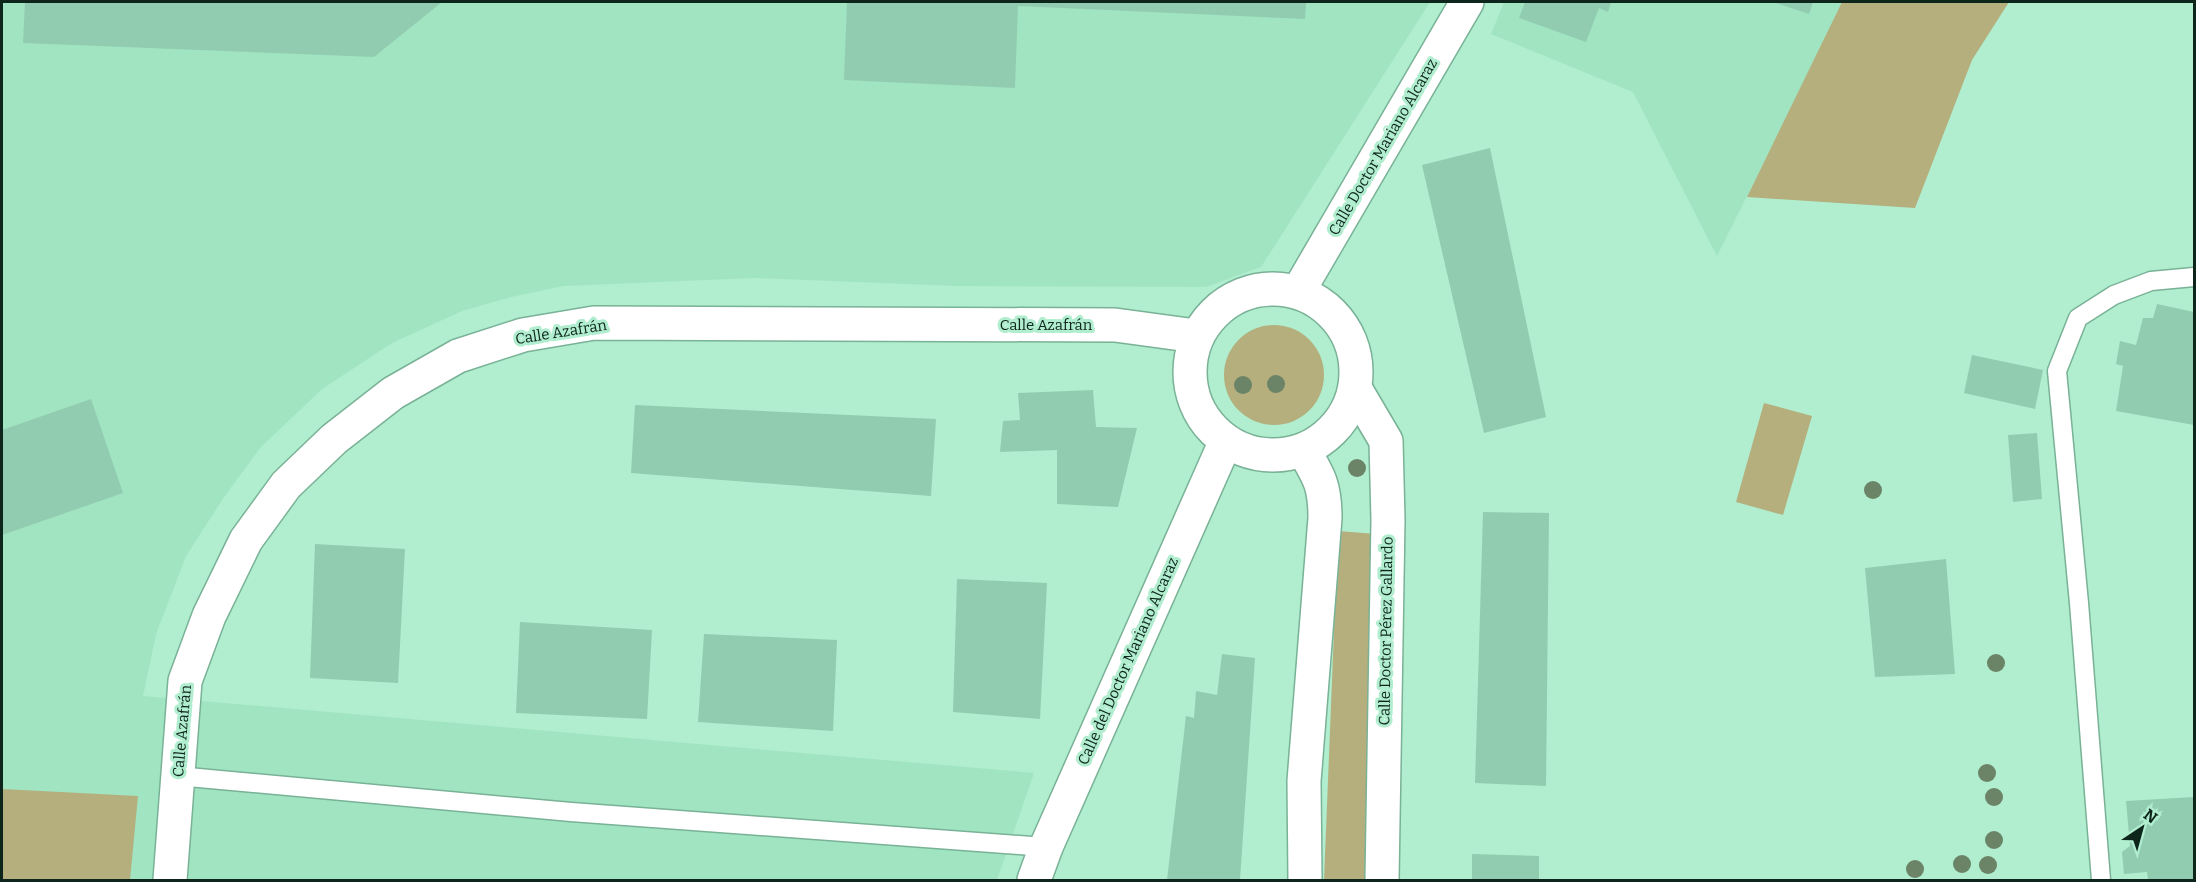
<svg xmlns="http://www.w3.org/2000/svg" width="2196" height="882" viewBox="0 0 2196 882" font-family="Bitter,serif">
	<rect width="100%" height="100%" fill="#b1edcf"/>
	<g fill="#a0e4c2">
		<path d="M2,2h1428l-169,265 -55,20 -247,-1 -205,-8 -191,8 -52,11 -49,14 -70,32 -70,46 -62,59 -36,49 -38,59 -30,78 -13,62 891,77 -37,107h-995z"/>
		<path d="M1504,2h338l-65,134 -60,120 -84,-164 -142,-58z"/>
	</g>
	<g fill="#b4af7d">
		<path d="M1842,2h167l-37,58 -57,148 -168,-11z"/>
		<circle cx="1274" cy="375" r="50"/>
		<path d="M1764,403l48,13 -29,99 -47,-13z"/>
		<path d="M1338,531l38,3 -6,346h-46z"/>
		<path d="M2,789l136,7 -8,84h-128z"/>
	</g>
	<g fill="#92ccb0">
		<path d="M25,2h417l-68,55 -351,-14z"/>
		<path d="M847,2h459l-1,17 -287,-13 -3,82 -171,-8z"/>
		<path d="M1525,2h86l-3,10 -9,-4 -13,34 -67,-24z"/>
		<path d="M1773,2h40l-4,12z"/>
		<path d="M1490,148l56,269 -62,16 -62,-268z"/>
		<path d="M2157,304l37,8v113l-78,-14 7,-45 -7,-2 4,-23 16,4 7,-27h10z"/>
		<path d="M1972,355l71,15 -8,39 -71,-16z"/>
		<path d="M1093,390l3,37 41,1 -19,79 -61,-3v-54l-57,2 3,-31 17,-1 -2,-27z"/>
		<path d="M91,399l32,94 -121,42v-105z"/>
		<path d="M635,405l301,14 -5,77 -300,-23z"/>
		<path d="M2037,433l5,66 -29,3 -5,-67z"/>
		<path d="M1483,512l66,1 -3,273 -71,-3z"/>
		<path d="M315,544l90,5 -7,134 -88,-5z"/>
		<path d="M1946,559l9,115 -80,3 -10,-109z"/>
		<path d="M957,579l90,4 -7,136 -87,-7z"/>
		<path d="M520,622l132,8 -5,89 -131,-6z"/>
		<path d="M704,634l133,6 -4,91 -135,-9z"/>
		<path d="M1222,654l33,4 -15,222h-73l19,-164 8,2 2,-27 21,4z"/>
		<path d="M2194,797v83h-46l-1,-8 -23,2 -2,-22 8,-6 -4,-45z"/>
		<path d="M1472,854l67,2v24h-67z"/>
	</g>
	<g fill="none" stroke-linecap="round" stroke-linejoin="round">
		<g stroke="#79b296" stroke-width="21">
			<g id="service">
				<path d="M177,776l394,36 475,35"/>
				<path d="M2101,880l-22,-277 -22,-232 21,-53 36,-23 37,-14 43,-4"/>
			</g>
		</g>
		<g stroke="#79b296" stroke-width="36">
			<g id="minor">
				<circle cx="1273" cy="372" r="83"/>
				<path d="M1298,292l169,-290"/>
				<path d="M1356,390l30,51 2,79 -6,360"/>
				<path d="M1304,451c16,27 21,36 21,67l-21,263 1,99"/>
				<path d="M170,880l15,-199 24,-65 37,-76 40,-55 48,-46 59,-46 65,-37 65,-21 71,-12 521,2 81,11"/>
				<path d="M1034,880l12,-33 179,-404"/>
			</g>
		</g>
		<use href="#service" stroke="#fff" stroke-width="18"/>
		<use href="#minor" stroke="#fff" stroke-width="33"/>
	</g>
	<g fill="#6b8366">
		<circle cx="1276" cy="384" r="9"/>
		<circle cx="1243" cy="385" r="9"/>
		<circle cx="1357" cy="468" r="9"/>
		<circle cx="1873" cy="490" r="9"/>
		<circle cx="1996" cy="663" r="9"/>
		<circle cx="1987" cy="773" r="9"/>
		<circle cx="1994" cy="797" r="9"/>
		<circle cx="1994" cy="840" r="9"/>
		<circle cx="1962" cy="864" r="9"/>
		<circle cx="1988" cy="865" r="9"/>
		<circle cx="1915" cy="869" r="9"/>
	</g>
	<g text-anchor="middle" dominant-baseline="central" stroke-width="6" stroke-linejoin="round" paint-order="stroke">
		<g font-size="15" fill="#0d251a" stroke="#b1edcf">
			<text transform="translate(1383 147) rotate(-60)">Calle Doctor Mariano Alcaraz</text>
			<text x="1046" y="325">Calle Azafrán</text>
			<text transform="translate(561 332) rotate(-9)">Calle Azafrán</text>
			<text transform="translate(1386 631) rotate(-89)">Calle Doctor Pérez Gallardo</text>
			<text transform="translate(1128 661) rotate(-66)">Calle del Doctor Mariano Alcaraz</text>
			<text transform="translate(182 731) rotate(-85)">Calle Azafrán</text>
		</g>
	</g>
	<rect width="2196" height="882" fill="none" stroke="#0d251a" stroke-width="6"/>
	<g transform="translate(2142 828) rotate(36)" stroke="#b1edcf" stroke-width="4.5" paint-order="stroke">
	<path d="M0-4.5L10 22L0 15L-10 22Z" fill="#0d251a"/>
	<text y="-9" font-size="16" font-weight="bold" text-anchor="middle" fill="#0d251a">N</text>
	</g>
</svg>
